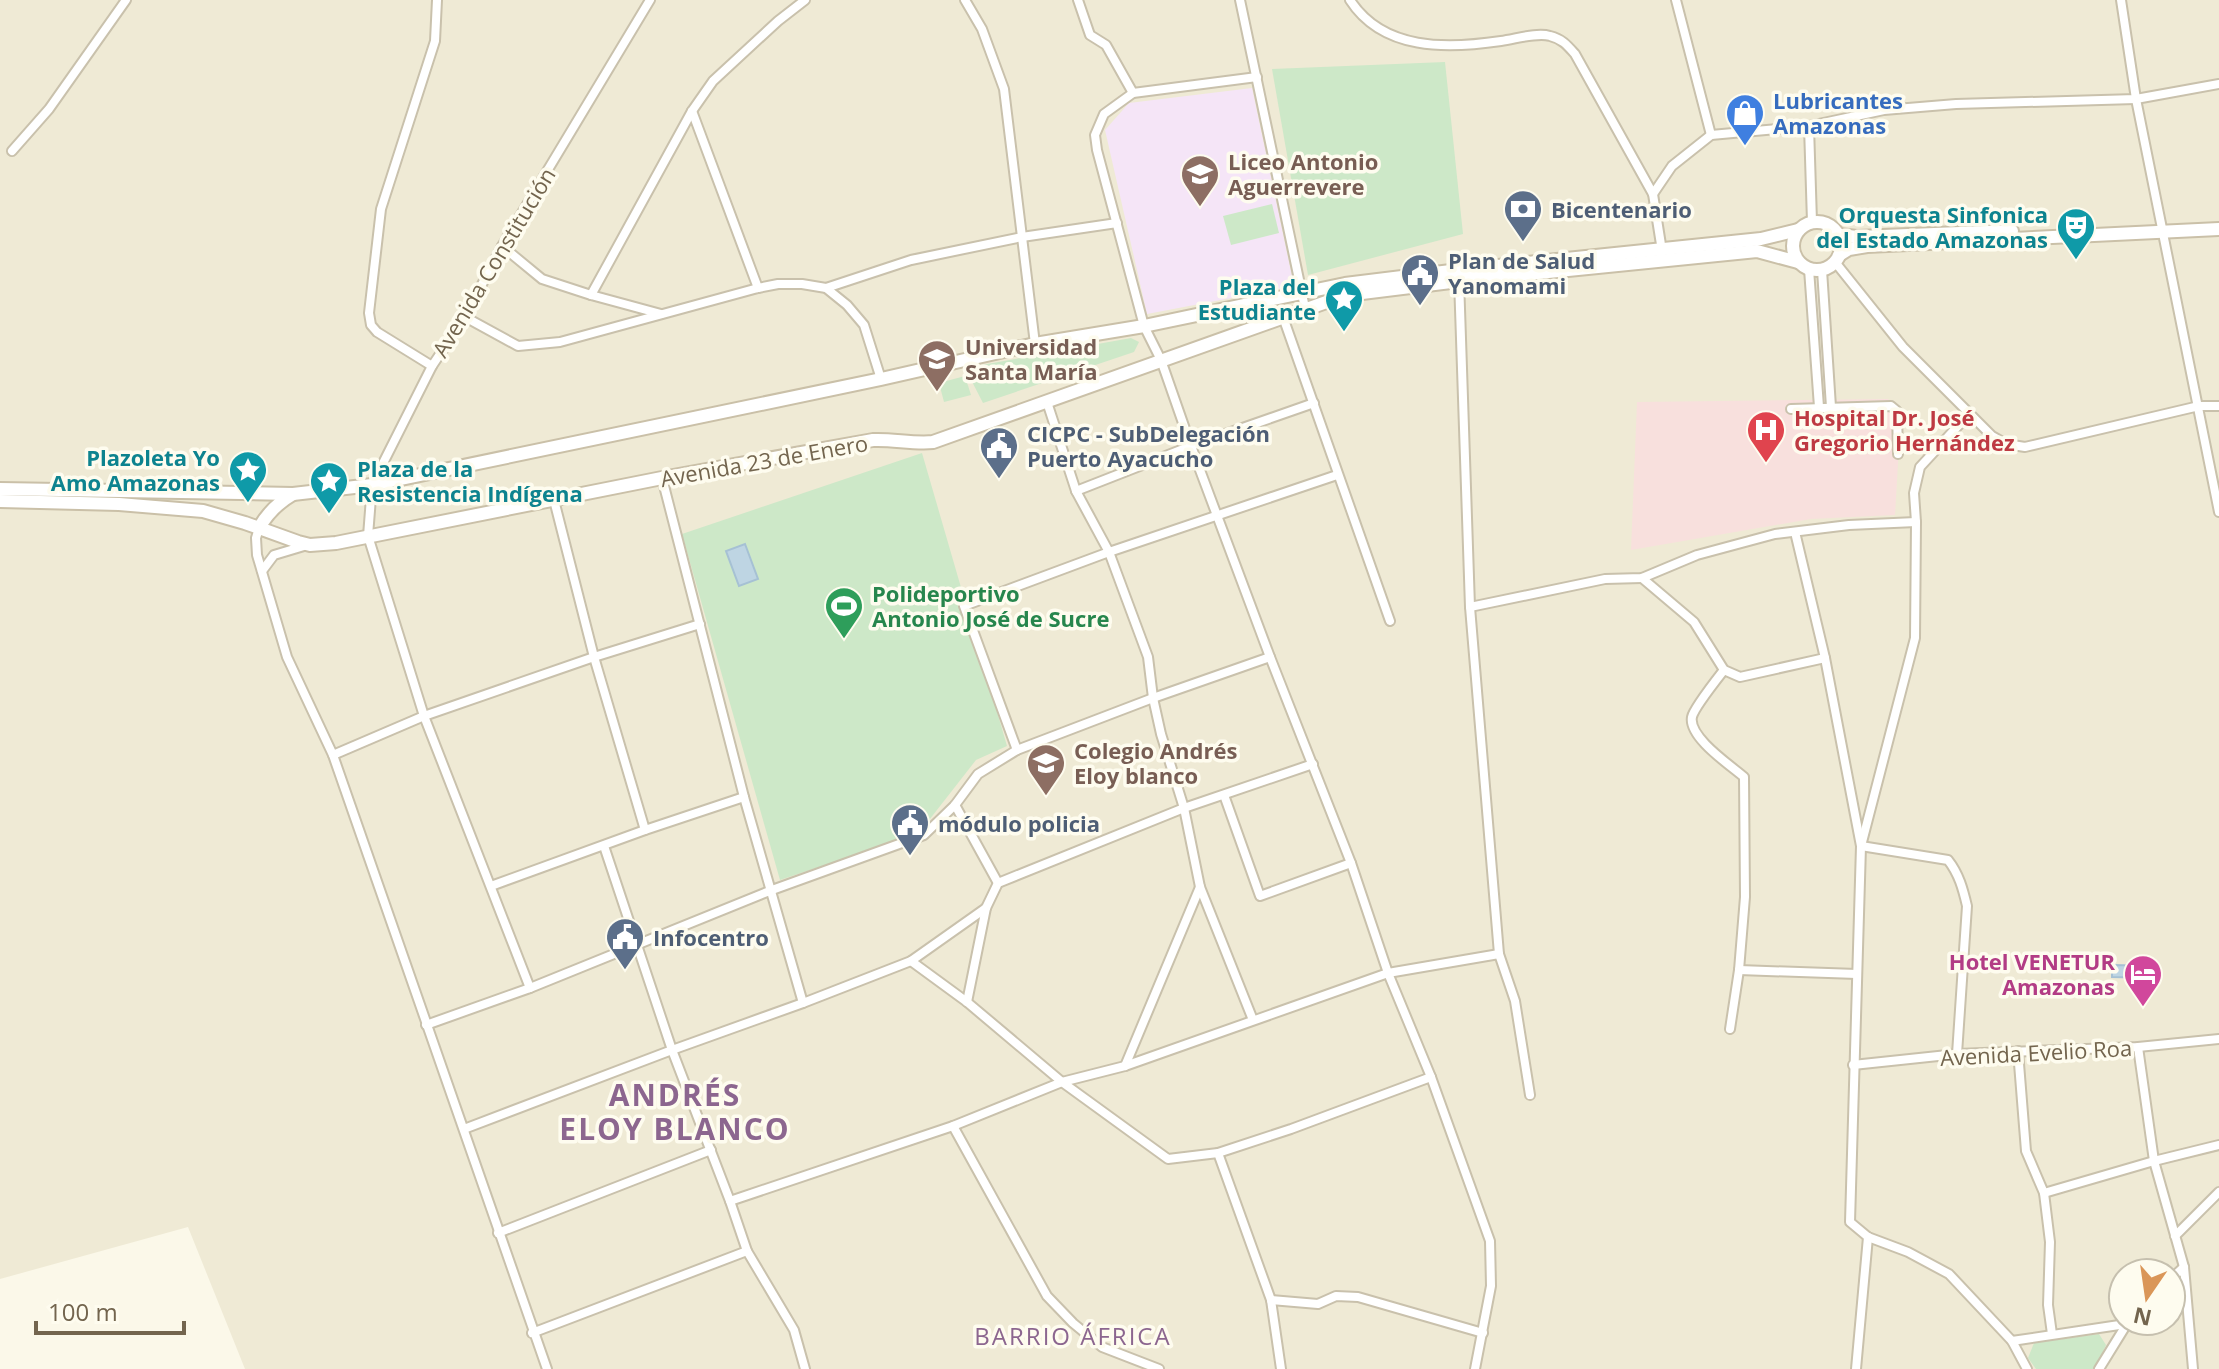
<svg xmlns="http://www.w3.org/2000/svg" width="2219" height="1369" viewBox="0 0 2219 1369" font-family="'Open Sans',sans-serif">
	<rect width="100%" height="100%" fill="#fbf8e9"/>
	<path fill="#efead5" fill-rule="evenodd" d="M0,0h2219v1369h-1974l-57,-142 -188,52zM2123,1273h48v48h-48z"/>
	<path fill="#f5e5f7" d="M1252,88l42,198 -147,28 -42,-184 24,-27z"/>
	<path fill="#f8e0dd" d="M1888,399l13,13 -6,103 -84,4 -180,31 6,-148z"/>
	<g fill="#cde8c8">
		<path d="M1445,62l18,172 -155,41 -36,-206z"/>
		<path d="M1272,204l7,29 -48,12 -8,-29z"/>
		<path d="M1131,338l8,4 -5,10 -151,51 -18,-35z"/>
		<path d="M965,376l6,19 -27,7 -5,-19z"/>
		<path d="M922,453l85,293 -31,14 -50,64 -38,20 -108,36 -98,-346z"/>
		<path d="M2099,1334l7,11 -11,24h-59l-8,-11 6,-15z"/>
	</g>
	<g fill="#bed5e3" stroke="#a6c1d4" stroke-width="2">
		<path d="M745,544l13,35 -19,7 -13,-35z"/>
		<path d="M2112,965l42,1v12l-42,-1z"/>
	</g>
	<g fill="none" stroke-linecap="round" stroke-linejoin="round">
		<g stroke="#c9c1ac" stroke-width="12">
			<g id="street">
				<path d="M965,0l17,29 22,60 31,255"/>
				<path d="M1078,0l12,35 16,10 27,48"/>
				<path d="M1240,0l65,308"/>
				<path d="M1350,0c33,51 97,49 151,41 15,-2 36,-9 49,-5 12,3 17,9 25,18l78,140 9,57"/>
				<path d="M1676,0l35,135"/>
				<path d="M2121,0l15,99 83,413"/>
				<path d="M1257,77l-124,16 -29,21 -9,21 2,15 47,176 17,34 30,86 79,211 81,206 37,110 43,104 59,164 1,45 -16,83"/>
				<path d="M692,111l66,177"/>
				<path d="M1809,126l3,96"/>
				<path d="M12,151l37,-42 77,-109"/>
				<path d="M1653,194l19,-28 39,-31 98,-9 75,-16 72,-6 180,-5 83,-15"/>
				<path d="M502,246l40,33 49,16 70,19"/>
				<path d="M1835,262l68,85 89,89 14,8 19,3 174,-41h20"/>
				<path d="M1809,269l10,138"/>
				<path d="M1822,270l9,137"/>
				<path d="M1459,279l11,328 29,347 16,47 15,94"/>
				<path d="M826,288l85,-28 111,-23 95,-14"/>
				<path d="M591,295l101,-184 21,-30 65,-60 27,-21"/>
				<path d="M465,317l53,29 42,-4 198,-54 20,-4h24l24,4 21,17 17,20 17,54"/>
				<path d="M1283,317l107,304"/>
				<path d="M432,366l-55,-34 -6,-7 -2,-12 12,-104 54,-168 2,-41"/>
				<path d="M1047,402l29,89 33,61 39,105 5,41 8,36 23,74 16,79 53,133"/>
				<path d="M1791,409l100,-3 6,5 1,43"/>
				<path d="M1969,414l-49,53 -6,26 2,29 -1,116 -54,208 -11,376 18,15 40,15 41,22 63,67 15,28"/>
				<path d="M662,478l82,319 59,206"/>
				<path d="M1076,491l115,-45 123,-43"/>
				<path d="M554,500l40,157 51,173"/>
				<path d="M259,528l-3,10 1,17 30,102 46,98 214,614"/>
				<path d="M1795,532l30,126 36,188 87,14c11,14 15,29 19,46l-10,148"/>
				<path d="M262,571l12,-16 30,-9"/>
				<path d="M1642,578l52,44 30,48 16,7 85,-19"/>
				<path d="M1470,607l135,-28 37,-1 55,-23 78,-21 74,-9 67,-3"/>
				<path d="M1724,670c-7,9 -30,38 -32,47 -4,20 38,48 52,60l1,120 -6,73 -9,59"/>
				<path d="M1017,750l-53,-144 145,-54 228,-77"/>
				<path d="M333,755l91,-39 170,-59 106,-33"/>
				<path d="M1224,795l36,101 91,-33"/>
				<path d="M955,805l43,78"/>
				<path d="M604,846l68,204 58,151 17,50 47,79 11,39"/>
				<path d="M491,886l154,-56 99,-33"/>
				<path d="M911,961l56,41 95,80 106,77 50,-6 73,-24 140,-52"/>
				<path d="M1739,970l118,4"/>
				<path d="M530,988l-106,-272 -56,-180 4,-51 60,-119 33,-49 37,-71 148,-246"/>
				<path d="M967,1002l19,-94 12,-25 186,-75 129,-44"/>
				<path d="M426,1025l104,-37 242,-98 152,-55 31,-30 23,-31 39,-24 136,-52 117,-41"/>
				<path d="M2138,1047l16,114 30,106 9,102"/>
				<path d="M2018,1051l8,100 18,42 6,49 -2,63 4,29"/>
				<path d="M1853,1065l104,-11 181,-7 81,-8"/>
				<path d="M1125,1066l75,-179"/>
				<path d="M953,1126l94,170 26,27 29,24 57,22"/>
				<path d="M464,1129l208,-79 131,-47 108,-42 75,-53"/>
				<path d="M1218,1153l53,147 10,69"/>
				<path d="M2044,1193l110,-32 65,-16"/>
				<path d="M730,1201l223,-75 109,-44 63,-16 263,-93 111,-19"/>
				<path d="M498,1233l213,-83"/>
				<path d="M2175,1236l44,-44"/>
				<path d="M2171,1279l13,-12"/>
				<path d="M1271,1300l47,4 18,-8 22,1 125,36"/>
				<path d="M532,1333l215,-82"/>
				<path d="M2012,1341l114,-17"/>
				<path d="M1856,1369l12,-132"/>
				<path d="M2099,1369l29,-47"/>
			</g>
		</g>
		<g stroke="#cac0a8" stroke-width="16">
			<g id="secondary">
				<circle cx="1817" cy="246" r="24"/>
				<path d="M1839,235l18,2 155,-6"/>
				<path d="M1841,254l8,-5 18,-3 352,-17"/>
				<path d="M0,489l293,5 79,-9 509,-106 154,-35 109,-18 201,-42 114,-14 302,-31 37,-9"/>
				<path d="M0,501l119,3 84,7 42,12 53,19 12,3 26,-2 326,-65 211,-38c20,-1 40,4 60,2l413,-147 113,-14 298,-30 41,11"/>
				<path d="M259,528c8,-14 20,-26 34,-34"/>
			</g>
		</g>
		<use href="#street" stroke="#fff" stroke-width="8"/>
		<use href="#secondary" stroke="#fff" stroke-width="12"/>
	</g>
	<defs>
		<g id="shop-pin" transform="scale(2)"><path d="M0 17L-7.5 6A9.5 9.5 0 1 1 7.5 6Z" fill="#3f7fe0" stroke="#fefcef"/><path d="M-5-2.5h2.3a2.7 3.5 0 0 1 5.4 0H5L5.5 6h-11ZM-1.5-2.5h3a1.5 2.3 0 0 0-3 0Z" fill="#fff"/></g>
		<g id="school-pin" transform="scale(2)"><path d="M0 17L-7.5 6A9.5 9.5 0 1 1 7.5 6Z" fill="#8d6e63" stroke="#fefcef"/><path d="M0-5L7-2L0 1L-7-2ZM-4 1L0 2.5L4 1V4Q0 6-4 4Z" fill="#fff"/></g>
		<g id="bank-pin" transform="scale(2)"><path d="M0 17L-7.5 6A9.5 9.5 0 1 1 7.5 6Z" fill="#5c6f8a" stroke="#fefcef"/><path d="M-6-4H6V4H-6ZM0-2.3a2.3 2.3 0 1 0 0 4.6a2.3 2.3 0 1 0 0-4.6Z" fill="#fff"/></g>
		<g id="theatre-pin" transform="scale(2)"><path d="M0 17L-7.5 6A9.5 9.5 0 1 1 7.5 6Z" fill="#0f9aa8" stroke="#fefcef"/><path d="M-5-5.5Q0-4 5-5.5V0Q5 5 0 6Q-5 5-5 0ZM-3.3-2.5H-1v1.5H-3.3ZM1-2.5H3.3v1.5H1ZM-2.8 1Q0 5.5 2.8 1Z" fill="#fff"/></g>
		<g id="civic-pin" transform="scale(2)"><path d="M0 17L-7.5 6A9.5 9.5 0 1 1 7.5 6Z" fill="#5c6f8a" stroke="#fefcef"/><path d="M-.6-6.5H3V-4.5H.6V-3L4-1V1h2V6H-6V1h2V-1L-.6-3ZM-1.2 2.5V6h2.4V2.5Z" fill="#fff"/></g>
		<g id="sight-pin" transform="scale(2)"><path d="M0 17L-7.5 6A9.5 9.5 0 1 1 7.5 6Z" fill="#0f9aa8" stroke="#fefcef"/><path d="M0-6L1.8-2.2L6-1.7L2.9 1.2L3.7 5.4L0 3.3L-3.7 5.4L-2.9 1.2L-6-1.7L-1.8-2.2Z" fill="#fff"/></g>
		<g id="university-pin" transform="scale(2)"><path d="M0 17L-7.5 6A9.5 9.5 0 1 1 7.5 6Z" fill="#8d6e63" stroke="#fefcef"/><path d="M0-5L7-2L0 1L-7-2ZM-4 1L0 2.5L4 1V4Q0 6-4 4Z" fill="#fff"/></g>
		<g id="hospital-pin" transform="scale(2)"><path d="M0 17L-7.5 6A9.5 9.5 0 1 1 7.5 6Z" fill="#e0444e" stroke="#fefcef"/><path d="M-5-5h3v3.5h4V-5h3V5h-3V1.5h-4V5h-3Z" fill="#fff"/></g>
		<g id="stadium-pin" transform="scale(2)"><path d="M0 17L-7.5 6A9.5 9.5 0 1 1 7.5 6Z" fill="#2e9e5b" stroke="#fefcef"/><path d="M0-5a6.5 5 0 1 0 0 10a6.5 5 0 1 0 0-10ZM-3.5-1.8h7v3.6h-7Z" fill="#fff"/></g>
		<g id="hotel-pin" transform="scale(2)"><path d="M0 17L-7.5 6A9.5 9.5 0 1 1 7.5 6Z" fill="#d1479c" stroke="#fefcef"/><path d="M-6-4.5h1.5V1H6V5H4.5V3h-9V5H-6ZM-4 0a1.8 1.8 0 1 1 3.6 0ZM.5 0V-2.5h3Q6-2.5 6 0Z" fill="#fff"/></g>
	</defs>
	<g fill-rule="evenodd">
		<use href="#shop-pin" x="1745" y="113"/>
		<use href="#school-pin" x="1200" y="174"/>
		<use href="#bank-pin" x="1523" y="209"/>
		<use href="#theatre-pin" x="2076" y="227"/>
		<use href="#civic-pin" x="1420" y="273"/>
		<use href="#sight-pin" x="1344" y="299"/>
		<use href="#university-pin" x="937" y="359"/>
		<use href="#hospital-pin" x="1766" y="430"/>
		<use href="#civic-pin" x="999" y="446"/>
		<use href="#sight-pin" x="248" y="470"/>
		<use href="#sight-pin" x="329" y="481"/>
		<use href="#stadium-pin" x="844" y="606"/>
		<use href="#school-pin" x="1046" y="763"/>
		<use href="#civic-pin" x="910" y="823"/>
		<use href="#civic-pin" x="625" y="937"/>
		<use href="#hotel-pin" x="2143" y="974"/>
	</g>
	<g text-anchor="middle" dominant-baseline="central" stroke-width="7" stroke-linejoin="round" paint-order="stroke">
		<g font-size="22" font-weight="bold" fill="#366cbe" stroke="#fefcef" text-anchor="start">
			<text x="1773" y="100">Lubricantes<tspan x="1773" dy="25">Amazonas</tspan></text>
		</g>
		<g font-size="22" font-weight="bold" fill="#785e54" stroke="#fefcef" text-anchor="start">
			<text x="1228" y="161">Liceo Antonio<tspan x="1228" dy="25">Aguerrevere</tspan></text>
			<text x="965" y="346">Universidad<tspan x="965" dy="25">Santa María</tspan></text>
			<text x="1074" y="750">Colegio Andrés<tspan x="1074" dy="25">Eloy blanco</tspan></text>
		</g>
		<g font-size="22" font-weight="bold" fill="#4e5e75" stroke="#fefcef" text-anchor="start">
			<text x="1551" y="209">Bicentenario</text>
			<text x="1448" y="260">Plan de Salud<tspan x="1448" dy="25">Yanomami</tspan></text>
			<text x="1027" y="433">CICPC - SubDelegación<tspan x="1027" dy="25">Puerto Ayacucho</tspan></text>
			<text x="938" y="823">módulo policia</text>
			<text x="653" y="937">Infocentro</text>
		</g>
		<g font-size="22" font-weight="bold" fill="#0d838f" stroke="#fefcef" text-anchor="end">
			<text x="2048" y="214">Orquesta Sinfonica<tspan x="2048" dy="25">del Estado Amazonas</tspan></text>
			<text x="1316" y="286">Plaza del<tspan x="1316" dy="25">Estudiante</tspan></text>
			<text x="220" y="457">Plazoleta Yo<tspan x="220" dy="25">Amo Amazonas</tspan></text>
			<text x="357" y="468" text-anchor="start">Plaza de la<tspan x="357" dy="25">Resistencia Indígena</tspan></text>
		</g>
		<g font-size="22" fill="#73654e" stroke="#fefcef">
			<text transform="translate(493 262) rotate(-59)">Avenida Constitución</text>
			<text transform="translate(764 460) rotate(-10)">Avenida 23 de Enero</text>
			<text transform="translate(2036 1052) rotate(-3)">Avenida Evelio Roa</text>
		</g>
		<g font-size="22" font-weight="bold" fill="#be3a42" stroke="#fefcef" text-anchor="start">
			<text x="1794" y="417">Hospital Dr. José<tspan x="1794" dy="25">Gregorio Hernández</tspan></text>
		</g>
		<g font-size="22" font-weight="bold" fill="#27864d" stroke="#fefcef" text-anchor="start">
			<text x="872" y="593">Polideportivo<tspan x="872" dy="25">Antonio José de Sucre</tspan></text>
		</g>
		<g font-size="22" font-weight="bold" fill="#b23c85" stroke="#fefcef" text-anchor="end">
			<text x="2115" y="961">Hotel VENETUR<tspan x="2115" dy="25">Amazonas</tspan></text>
		</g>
		<g font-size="24" letter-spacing="2" fill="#8c668f" stroke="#fefcef">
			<text x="1073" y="1335">BARRIO ÁFRICA</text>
		</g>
		<g font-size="30" font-weight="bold" letter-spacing="2" fill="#8c668f" stroke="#fefcef">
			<text x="675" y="1094">ANDRÉS<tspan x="675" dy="34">ELOY BLANCO</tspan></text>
		</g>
	</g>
	<g transform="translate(2147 1297) rotate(193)"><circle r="38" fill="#fefcef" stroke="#c6c0af" stroke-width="2"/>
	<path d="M0-6L14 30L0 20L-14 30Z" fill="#da9658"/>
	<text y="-12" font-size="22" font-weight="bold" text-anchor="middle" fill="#73654e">N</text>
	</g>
	<path d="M36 1321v12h148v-12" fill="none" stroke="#73654e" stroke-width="4"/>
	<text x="48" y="1321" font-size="24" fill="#73654e" stroke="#fefcef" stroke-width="6" paint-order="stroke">100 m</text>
</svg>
